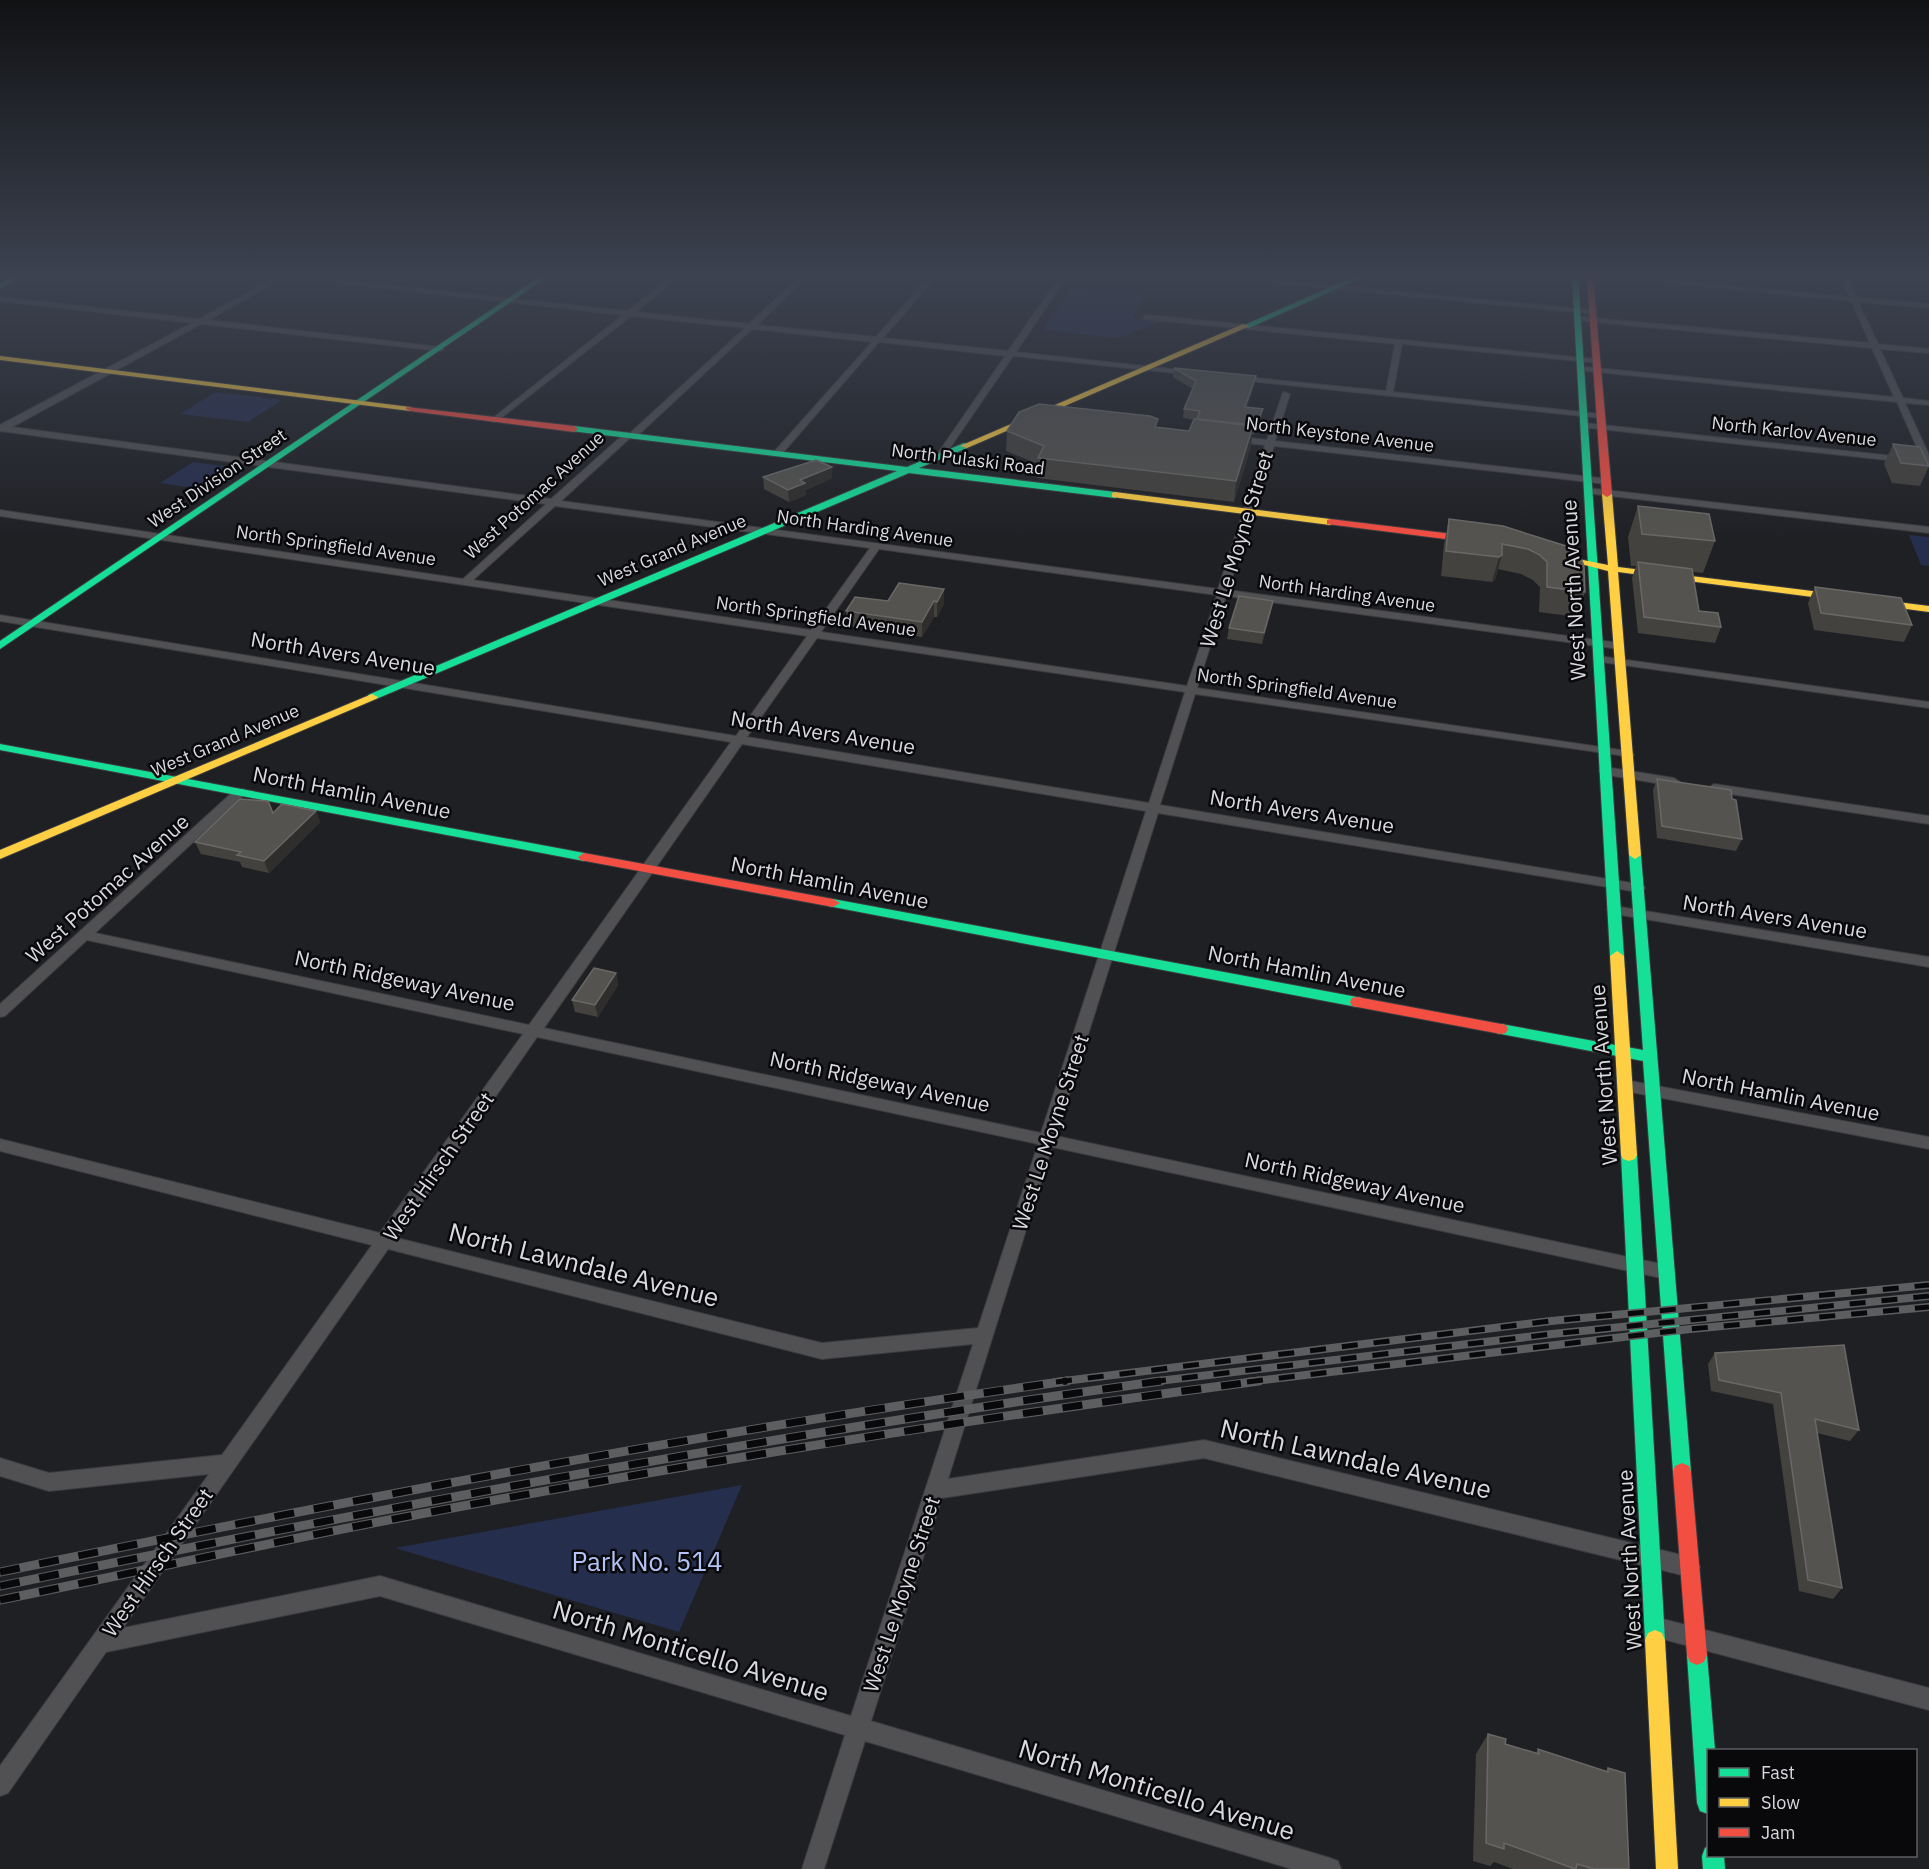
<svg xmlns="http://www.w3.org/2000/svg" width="1929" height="1869" viewBox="0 0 1929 1869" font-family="'IBM Plex Sans',sans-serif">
	<rect width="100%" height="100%" fill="#1f2024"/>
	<g fill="#262e4d">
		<path d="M1072,288l73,7 -13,23 29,3 -42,17 -76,-8z"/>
		<path d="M216,392l66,8 -34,22 -68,-8z"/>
		<path d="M193,462l53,7 -33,22 -53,-8z"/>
		<path d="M1909,535l20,2v29l-8,-1z"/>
		<path d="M742,1485l-63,147 -284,-84z"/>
	</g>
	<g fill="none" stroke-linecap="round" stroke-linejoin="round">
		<g stroke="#3b3c3f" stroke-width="2">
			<g id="street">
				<path d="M275,278h9l-76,42 232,27 4,2 -4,2 -239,-27 -189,103 539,72 73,-65h5l116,-106 -114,-12 -135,106h-3v-4l130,-103 -332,-37h27l310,33 41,-33h8l-41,34 113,12 49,-46h8l-49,47 119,12 52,-59h7l-52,60 125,13 51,-73h7l-50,74 174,19h3v4l-180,-19 -70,102 -3,1 -4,-3 69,-100 -126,-14 -99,114h-6v-4l98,-110 -120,-13 -117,109h-5l-69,63 657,88 47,-144 -32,-3 -4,-3 4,-3 34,4 16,-48 7,2 -15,47 334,38v4l-3,1 -332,-38 -46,144 391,53 5,3 -5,3 -393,-53 -29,92 431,63 4,2 2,2 -2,2 -437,-63 -35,111 478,79 5,1 2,3 -2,3 -5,1 -480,-79 -102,323 610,129 6,2 2,5 -2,5 -6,2 -614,-132 -104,332 256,-39 486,117 7,3 3,7 -3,7 -7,3 -486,-119 -262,40 -71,223 459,137 8,3 3,8h-49l-427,-128 -41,128h-22l43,-134 -465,-139 -274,56 -98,141 -8,3v-30l209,-292 -160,17 -49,-15v-18l49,15 173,-18 150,-210 -372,-94v-12l380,94 143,-199 -436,-94 -82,76 -5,1v-13l236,-215h8l2,3 -2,3 -149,138 434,92 202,-283 -731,-121v-6l736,121 71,-100 -807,-120v-6l463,69 83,-75 -546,-73v-6l192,-102 -192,-22v-4l199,22zM555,506l315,42 -59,82 -338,-50zM879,549l338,46 -30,91 -366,-54zM817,638l368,54 -36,111 -402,-66zM742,744l404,67 -105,322 -497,-105zM537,1037l501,107 -60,184 -156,15 -425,-105zM388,1249l434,110 151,-15 -122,372 -471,-140 -257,52z"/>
				<path d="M1222,278h30l341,32 4,2 -4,2z"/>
				<path d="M1614,278h31l204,19 -8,-19h7l8,19 73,7v4l-71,-6 20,42 51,5v4l-49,-4 23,49 26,3v4l-24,-2 24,52v12l-4,-3 -344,-37v-4h3l338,36 -25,-57 -311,-31 -4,-2 4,-2 308,30 -22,-49 -290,-27 -4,-2 4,-2 288,26 -19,-42z"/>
				<path d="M1147,315l449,44h3v4l-197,-19 -9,48 208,22 4,2 -4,2 -362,-38h-3v-4l150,15 9,-47 -251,-25 -1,-2z"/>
				<path d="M1588,488l341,39v6l-344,-40v-4z"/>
				<path d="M1598,656l331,46v6l-335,-47v-4z"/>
				<path d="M1605,767l69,11 6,4 -6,4 -73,-12 -2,-3 2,-3z"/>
				<path d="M1714,784l215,32v8l-219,-33 -2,-3z"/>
				<path d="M1614,906l315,51v10l-320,-54 -2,-3 2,-3z"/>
				<path d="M1625,1080l304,57v12l-309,-59 -3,-4 3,-4z"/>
				<path d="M1655,1617l274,71v22l-274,-73 -7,-3 -3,-7 3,-7z"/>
			</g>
		</g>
		<g stroke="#3b3c3f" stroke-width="2">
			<g id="fast">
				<path d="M10,278h10l-20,10v-5z"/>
				<path d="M538,278h8l-546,371v-8z"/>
				<path d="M1351,278h10l-112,50 -7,-2z"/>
				<path d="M1572,278h6l46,678 -7,5 -7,-5z"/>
				<path d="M574,426l333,41 57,-24 3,1v4l-48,20 196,24 5,3 -5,3 -206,-25 -533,226h-8v-4l529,-224 -326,-40v-4z"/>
				<path d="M0,744l584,109 6,4 -6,4 -584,-111z"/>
				<path d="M1635,851l6,4 50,617 -2,6 -7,3 -7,-3 -2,-6 -30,-411 -142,-27 -5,-1 -2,-4 2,-4 5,-1 142,26 -14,-195z"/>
				<path d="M833,899l524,98 5,1 2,4 -2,4 -5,1 -529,-101 -2,-3 2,-3z"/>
				<path d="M1629,1149l6,2 2,4 28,485 -3,7 -7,3 -7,-3 -3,-7 -24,-485 2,-4z"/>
				<path d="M1697,1645l7,3 3,7 8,95h-7v64l-8,-3 -3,-8 -10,-148 3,-7z"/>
				<path d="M1708,1846v10h16l1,13h-22l-1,-13 3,-8z"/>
			</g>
		</g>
		<g stroke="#3b3c3f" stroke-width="2">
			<g id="slow">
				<path d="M1243,324l7,2 -283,122 -7,-2z"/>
				<path d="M0,356l410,51 4,2 -4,2 -410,-51z"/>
				<path d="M1607,491l5,3 6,73 218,27 5,3 -5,3 -218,-28 23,283 -6,4 -6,-4 -21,-284 -35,-9 5,-3 30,6 -6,-71z"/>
				<path d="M1115,492l215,27 5,3 -5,3 -218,-28v-4z"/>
				<path d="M1881,600l48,6v6l-52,-7v-4z"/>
				<path d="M372,694l6,3 -2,2 -376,160v-9z"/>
				<path d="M1617,951l7,5 13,199 -2,4 -6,2 -6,-2 -2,-4 -11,-199z"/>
				<path d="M1655,1630l7,3 3,7 13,229h-22l-11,-229 3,-7z"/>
			</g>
		</g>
		<g stroke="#3b3c3f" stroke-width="2">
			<g id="jam">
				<path d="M1587,278h6l19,216 -5,3 -5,-3z"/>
				<path d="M407,407l167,19 4,3 -4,3 -164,-21 -4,-2z"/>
				<path d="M1330,519l139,17 5,3 -5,3 -142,-18v-4z"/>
				<path d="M584,853l249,46 7,4 -7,4 -253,-47 -2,-3z"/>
				<path d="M1357,997l144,27 5,1 2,4 -2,4 -5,1 -149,-28 -2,-4 2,-4z"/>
				<path d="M1682,1463l7,3 2,6 16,183 -3,7 -7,3 -7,-3 -3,-7 -14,-183 2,-6z"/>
			</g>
		</g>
		<use href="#street" fill="#515154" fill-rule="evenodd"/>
		<use href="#fast" fill="#16e098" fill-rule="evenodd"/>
		<use href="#slow" fill="#ffcf43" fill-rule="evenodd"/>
		<use href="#jam" fill="#f24e42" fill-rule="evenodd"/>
		<g stroke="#5d5e60" stroke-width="8">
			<g id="rail-far1">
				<path d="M1056,1382l495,-61 378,-36"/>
				<path d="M1150,1382l402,-48 377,-38"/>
				<path d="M1247,1382l443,-53 239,-22"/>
			</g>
		</g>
		<g stroke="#5d5e60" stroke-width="9">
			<g id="rail">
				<path d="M0,1572c354,-73 709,-141 1067,-191"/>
				<path d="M0,1586c385,-79 771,-151 1161,-205"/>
				<path d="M0,1600c138,-28 276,-59 415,-85 280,-53 561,-97 844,-134"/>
			</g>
		</g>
		<use href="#rail-far1" stroke="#09090c" stroke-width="5" stroke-dasharray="16" stroke-linecap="butt"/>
		<use href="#rail" stroke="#09090c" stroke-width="7" stroke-dasharray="20" stroke-linecap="butt"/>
	</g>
	<g fill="#44423e">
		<path d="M1174,368l82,8 -2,10 -7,21 16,2 -2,9 -7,17 -2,-1 -1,12 -17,56 -197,-24 1,-14 -32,-13 1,-20 151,-4 31,4 5,-11 -11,-2 1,-9 9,-20 -20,-12z"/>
		<path d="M1893,444l36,22 -9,20 -28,-3 -8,-19z"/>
		<path d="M763,477l69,1 -26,12v5l-17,7 -25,-13z"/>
		<path d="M1638,506l77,35 -12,32 -10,-1 6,39 22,16 -6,16 -77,-10 -6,-55 4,-12h-5l-3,-29z"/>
		<path d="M1449,519l117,27 19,46 -8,25 -38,-5 1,-25 -7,-7 -12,-6 -23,-5 -3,11 -3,2 -51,-6 3,-32z"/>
		<path d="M899,583l45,21 -7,13h-3l-12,20 -75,-11 -1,-15 42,-10z"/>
		<path d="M1815,587l97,38 -8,17 -90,-12 -6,-27z"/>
		<path d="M1271,612l-9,32 -35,-5 2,-11z"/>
		<path d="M1657,779l75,20 10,40 -6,12 -79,-13 -4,-48z"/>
		<path d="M316,811l4,11 -51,51 -27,-6 -2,-5 -39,-8 -6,-12 78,-29z"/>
		<path d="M616,973l2,12 -20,32 -23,-5 -3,-12z"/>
		<path d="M1715,1353l144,77 -9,11 -33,-8 25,155 -9,11 -34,-8 -26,-187 -62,-13 -3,-27z"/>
		<path d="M1488,1734l17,10 31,9 2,-4 67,23 3,-4 21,101h-116l-19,-7 -4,4 -17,-5 3,-107z"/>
	</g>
	<g fill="#2f2e2c">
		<path d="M1256,376l-2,10 -10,31 1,-10z"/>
		<path d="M1263,409l-2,9 -7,17 2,-10z"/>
		<path d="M1253,426l-2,20 -17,56 2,-21z"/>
		<path d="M832,467v11l-26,12v5l-17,7 -1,-12 12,-10z"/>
		<path d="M1502,555l-7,25 -3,2 7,-25z"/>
		<path d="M944,589v15l-7,13v-15z"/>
		<path d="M934,601v16l-12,20v-15z"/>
		<path d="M1273,601l-2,11 -9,32 2,-11z"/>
		<path d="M316,811l4,11 -51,51 -5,-12z"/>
		<path d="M616,973l2,12 -20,32 -3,-12z"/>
	</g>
	<g fill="#54534f" stroke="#696866" stroke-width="1.5">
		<path d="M1174,368l82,8 -11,31 18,2 -7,16 -59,-6 3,-8 -16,-2 12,-28z"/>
		<path d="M1039,404l111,12 8,3 -3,8 34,4 5,-12 59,7 -17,55 -198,-23 6,-12 -37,-15 12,-19z"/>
		<path d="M1893,444l27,3 9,19 -28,-3z"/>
		<path d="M816,460l16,7 -32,13 5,3 -17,7 -25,-13z"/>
		<path d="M1638,506l71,8 6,27 -73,-7z"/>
		<path d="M1449,519l54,7 63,20 15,12 3,8 1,26 -38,-5v-25l-7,-7 -12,-6 -26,-5v11l-3,2 -53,-6z"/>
		<path d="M1638,562l54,7 7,42 19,2 3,14 -77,-10z"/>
		<path d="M899,583l45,6 -7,13 -3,-1 -12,21 -76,-11 9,-14 33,4z"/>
		<path d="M1815,587l86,11 11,27 -91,-12z"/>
		<path d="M1239,596l34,5 -9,32 -35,-5z"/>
		<path d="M1657,779l74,11 1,9 4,1 6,39 -80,-13z"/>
		<path d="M240,799l28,2 5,12 9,-9 34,7 -52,50 -27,-6 4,-3 -46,-10z"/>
		<path d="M594,968l22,5 -21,32 -23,-5z"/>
		<path d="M1844,1345l15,85 -44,-11 27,169 -34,-8 -27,-187 -62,-13 -4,-27z"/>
		<path d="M1488,1734l18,5 -1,5 34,10 -1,-5 70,23v-4l17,5 4,96h-35l-17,-5 -1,5h-1l-71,-26v6l-18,-6z"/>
	</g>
	<linearGradient id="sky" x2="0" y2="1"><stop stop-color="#111214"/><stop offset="0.51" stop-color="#3c4250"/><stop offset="1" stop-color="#3c4250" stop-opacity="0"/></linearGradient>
	<rect width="1929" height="540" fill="url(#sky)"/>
	<g text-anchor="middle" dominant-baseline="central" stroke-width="5" stroke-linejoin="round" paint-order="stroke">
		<g font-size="18" fill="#d9dade" stroke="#09090c">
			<text transform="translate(1794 431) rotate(6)">North Karlov Avenue</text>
			<text transform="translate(1340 434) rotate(7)">North Keystone Avenue</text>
			<text transform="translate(968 459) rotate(7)">North Pulaski Road</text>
			<text transform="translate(217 478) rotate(-34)">West Division Street</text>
			<text transform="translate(534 495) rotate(-42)">West Potomac Avenue</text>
			<text transform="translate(865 528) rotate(8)">North Harding Avenue</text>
			<text transform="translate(336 545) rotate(8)">North Springfield Avenue</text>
			<text transform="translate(672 550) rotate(-23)">West Grand Avenue</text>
			<text transform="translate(1347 593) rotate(8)">North Harding Avenue</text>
			<text transform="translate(816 616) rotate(8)">North Springfield Avenue</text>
			<text transform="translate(1297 688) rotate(8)">North Springfield Avenue</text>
			<text transform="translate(225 740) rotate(-23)">West Grand Avenue</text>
		</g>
		<g font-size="21" fill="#d9dade" stroke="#09090c">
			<text transform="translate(1236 549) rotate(-73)">West Le Moyne Street</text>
			<text transform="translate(1573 590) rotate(-93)">West North Avenue</text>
			<text transform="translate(343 653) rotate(9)">North Avers Avenue</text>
			<text transform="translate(823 732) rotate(9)">North Avers Avenue</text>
			<text transform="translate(352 792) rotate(11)">North Hamlin Avenue</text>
			<text transform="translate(1302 811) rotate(9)">North Avers Avenue</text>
			<text transform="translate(830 882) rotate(11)">North Hamlin Avenue</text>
			<text transform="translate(107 888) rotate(-42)">West Potomac Avenue</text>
			<text transform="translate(1775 916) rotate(9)">North Avers Avenue</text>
			<text transform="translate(1307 971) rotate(11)">North Hamlin Avenue</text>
			<text transform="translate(405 980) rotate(12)">North Ridgeway Avenue</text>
			<text transform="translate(1603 1075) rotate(-94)">West North Avenue</text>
			<text transform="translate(880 1081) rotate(12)">North Ridgeway Avenue</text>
			<text transform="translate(1781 1094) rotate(11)">North Hamlin Avenue</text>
			<text transform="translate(1050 1132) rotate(-72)">West Le Moyne Street</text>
			<text transform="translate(438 1166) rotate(-55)">West Hirsch Street</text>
			<text transform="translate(1355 1182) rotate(12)">North Ridgeway Avenue</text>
			<text transform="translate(1629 1560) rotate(-93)">West North Avenue</text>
			<text transform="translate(157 1562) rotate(-55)">West Hirsch Street</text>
			<text transform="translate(901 1594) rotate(-72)">West Le Moyne Street</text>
		</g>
		<g font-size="26" fill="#d9dade" stroke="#09090c">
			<text transform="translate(584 1264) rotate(14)">North Lawndale Avenue</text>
			<text transform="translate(1356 1458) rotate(13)">North Lawndale Avenue</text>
			<text transform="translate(691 1650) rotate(17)">North Monticello Avenue</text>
			<text transform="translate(1157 1789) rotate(17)">North Monticello Avenue</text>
		</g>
		<g font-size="26" fill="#b4c3f7" stroke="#09090c">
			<text x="647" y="1561">Park No. 514</text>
		</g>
	</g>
	<rect x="1707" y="1749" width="210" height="108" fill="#09090c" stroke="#5c5d60" stroke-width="1.5"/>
	<rect x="1719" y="1768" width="30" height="9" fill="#16e098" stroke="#5c5d60" stroke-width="1.5"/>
	<text x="1761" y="1779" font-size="18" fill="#d9dade">Fast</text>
	<rect x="1719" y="1798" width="30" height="9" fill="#ffcf43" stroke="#5c5d60" stroke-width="1.5"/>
	<text x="1761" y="1809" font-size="18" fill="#d9dade">Slow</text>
	<rect x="1719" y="1828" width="30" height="9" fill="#f24e42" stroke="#5c5d60" stroke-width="1.5"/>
	<text x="1761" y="1839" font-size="18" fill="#d9dade">Jam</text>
</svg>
